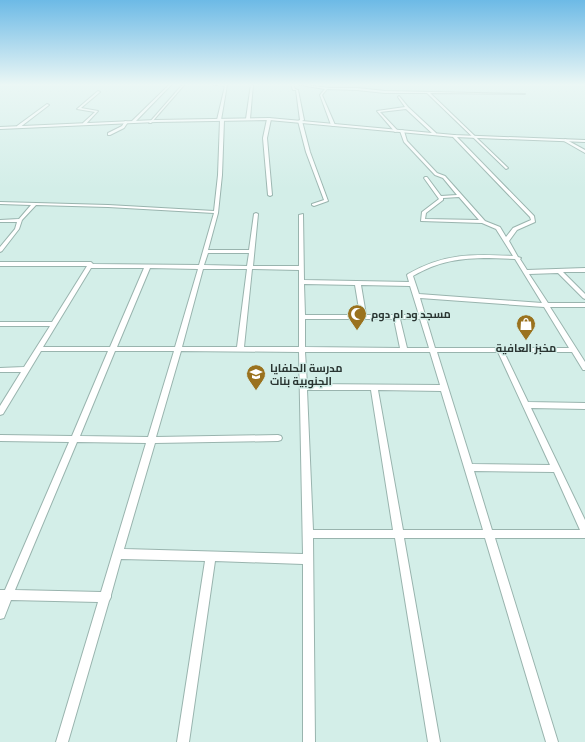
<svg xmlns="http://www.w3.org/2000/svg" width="585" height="742" viewBox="0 0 585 742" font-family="Cabin,Cairo,sans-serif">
	<rect width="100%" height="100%" fill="#d3eee8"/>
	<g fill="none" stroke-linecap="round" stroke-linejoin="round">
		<g stroke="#99b4ae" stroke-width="2">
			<g id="minor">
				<path d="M170,84h2l-38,39h-2v-2z"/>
				<path d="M183,84h2l-34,39h-2z"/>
				<path d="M209,84l18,1 -6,35h3l-2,55 -4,38 -10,37h41l5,-36 2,-1 2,1 -5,52h46v-51l4,-1 1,66 105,2 -2,-7 1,-1c37,-21 64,-20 105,-18l-17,-27 -14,-6 -61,-2 1,-9 17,-13 -15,-21 1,-1h2l14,19 16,-1 -14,-17 -8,-3 -31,-33 -4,-11 2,-1 2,1 3,10 30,32 8,3 40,45 15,6 6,10 7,-9 18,-8 -1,-3 -77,-80v-2h2l79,81 1,6 -18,8 -8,11 9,16 3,1 -1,1 7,11 58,-2v4h-22l22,22v5l-2,-1 -25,-25 -29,1 19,29h37v4h-35l35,55v8h-2l-11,-18h-68l24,50 57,1v6l-54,-1 54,112v18h-90l63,204h-12l-61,-204h-81l36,204h-12l-33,-204h-82l2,204h-12v-178l-88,-3 -26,181h-12l28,-181 -84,-2 -10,36v2l-2,4 -41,141h-12l42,-140 -87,-2 -7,18 -4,1v-29h5l64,-148 -69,-1v-6l72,1 36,-85h-67l-38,63 -3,1v-9l21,-34h-21v-4l24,-1 26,-41h-50v-4h52l35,-56h-87v-4h91l2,2 106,1 15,-52 -106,-6 -72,-2 -14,15 -3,9 -17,22 -2,1v-5l15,-18 2,-7h-17v-2l19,-1 12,-14 -31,-1v-2l108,3 106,6 4,-36 2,-55h-3l8,-34zM459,197l20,23 -54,-1 1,-6 17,-13v-2zM208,253h41l-2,13 -43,-1zM489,258l26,1 27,44 -123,-9 -6,-18c26,-15 47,-18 76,-18zM91,268h53l-34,79h-67zM150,268l48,1 -23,78h-58zM203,269h44l-10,78h-55zM252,269l47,1v77h-55zM304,284l51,1 5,30h-55zM361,285l49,1 9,29h-53zM420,298l124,9 25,41h-134zM305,319h89l6,29 -95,-1zM400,319h20l9,29h-22zM115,351h59l-26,86 -68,-1zM181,351l118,1 4,202 -179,-5 31,-106 123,-2 3,-1 1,-2 -1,-2 -3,-1 -122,2zM305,352h125l10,33 -133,-1zM437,352h61l52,113 -78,-1zM307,390h64l22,140h-80zM378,390l63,1 42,139h-80zM77,442l69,1 -45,149 -86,-2zM474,471l80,1 26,58h-88z"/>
				<path d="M251,84h2l-3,35 -2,1 -2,-1z"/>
				<path d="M291,84h2l2,5 3,1 6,30 -2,1 8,31 18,49 -14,5 -2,-1v-1l12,-4 -18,-48 -8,-31 2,-1 -4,-30h-3z"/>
				<path d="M295,84l35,4h27l28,3 140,3 -95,-1 77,74 1,1 -2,1 -79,-76h-42l-28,-3 -30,-1 -5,6 13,30 -2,1 -2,-1 -11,-30 5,-6z"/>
				<path d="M98,91l2,1 -19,16 17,3 -13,14h-2v-2l12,-11 -18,-3z"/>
				<path d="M399,96l9,11 28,26v2h-2l-28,-26 -26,3 18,19 -3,1 -18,-21 28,-4 -7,-10z"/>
				<path d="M47,104l2,1 -30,23h-2v-2z"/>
				<path d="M269,118l2,1 -4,19 5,57 -2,1 -2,-1 -5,-57 4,-19z"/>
				<path d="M125,121l3,1 -4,6 -14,7h-2v-2l14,-7z"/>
				<path d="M565,139l20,11v3l-21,-12z"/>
			</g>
		</g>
		<g stroke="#99b4ae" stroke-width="2">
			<path id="tertiary" d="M269,118l185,17 131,5v2l-131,-5 -185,-17 -113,2 -156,7v-2l156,-7z"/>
		</g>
		<use href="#minor" fill="#fff" fill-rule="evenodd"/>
		<use href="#tertiary" fill="#fff" fill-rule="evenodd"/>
	</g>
	<linearGradient id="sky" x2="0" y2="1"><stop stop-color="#6dbae6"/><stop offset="0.45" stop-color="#ebf7f5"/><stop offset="1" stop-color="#ebf7f5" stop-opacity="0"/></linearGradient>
	<rect width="585" height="188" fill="url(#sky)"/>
	<defs>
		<g id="mosque-pin" transform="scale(1)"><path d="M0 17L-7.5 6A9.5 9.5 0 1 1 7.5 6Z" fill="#9a721e" stroke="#d3eee8"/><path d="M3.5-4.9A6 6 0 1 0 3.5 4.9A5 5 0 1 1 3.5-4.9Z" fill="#fff"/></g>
		<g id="shop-pin" transform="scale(1)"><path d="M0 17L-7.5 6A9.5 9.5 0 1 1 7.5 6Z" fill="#9a721e" stroke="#d3eee8"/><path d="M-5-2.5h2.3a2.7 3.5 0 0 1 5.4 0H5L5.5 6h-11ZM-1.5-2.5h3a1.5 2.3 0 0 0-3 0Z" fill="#fff"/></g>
		<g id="school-pin" transform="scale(1)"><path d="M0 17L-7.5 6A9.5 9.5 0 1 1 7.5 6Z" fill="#9a721e" stroke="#d3eee8"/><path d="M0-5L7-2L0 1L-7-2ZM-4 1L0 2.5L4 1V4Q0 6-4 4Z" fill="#fff"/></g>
	</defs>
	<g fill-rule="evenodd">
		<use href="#mosque-pin" x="357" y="314"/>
		<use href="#shop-pin" x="526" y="324"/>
		<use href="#school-pin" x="256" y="374"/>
	</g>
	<g text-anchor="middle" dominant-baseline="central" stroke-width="3" stroke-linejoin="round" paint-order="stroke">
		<g font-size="11" font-weight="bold" fill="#2a3532" stroke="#d3eee8" text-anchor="start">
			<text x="371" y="314">مسجد ود ام دوم</text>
			<text x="526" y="348" text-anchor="middle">مخبز العافية</text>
			<text x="270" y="368">مدرسة الحلفايا<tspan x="270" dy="13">الجنوبية بنات</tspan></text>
		</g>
	</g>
</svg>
